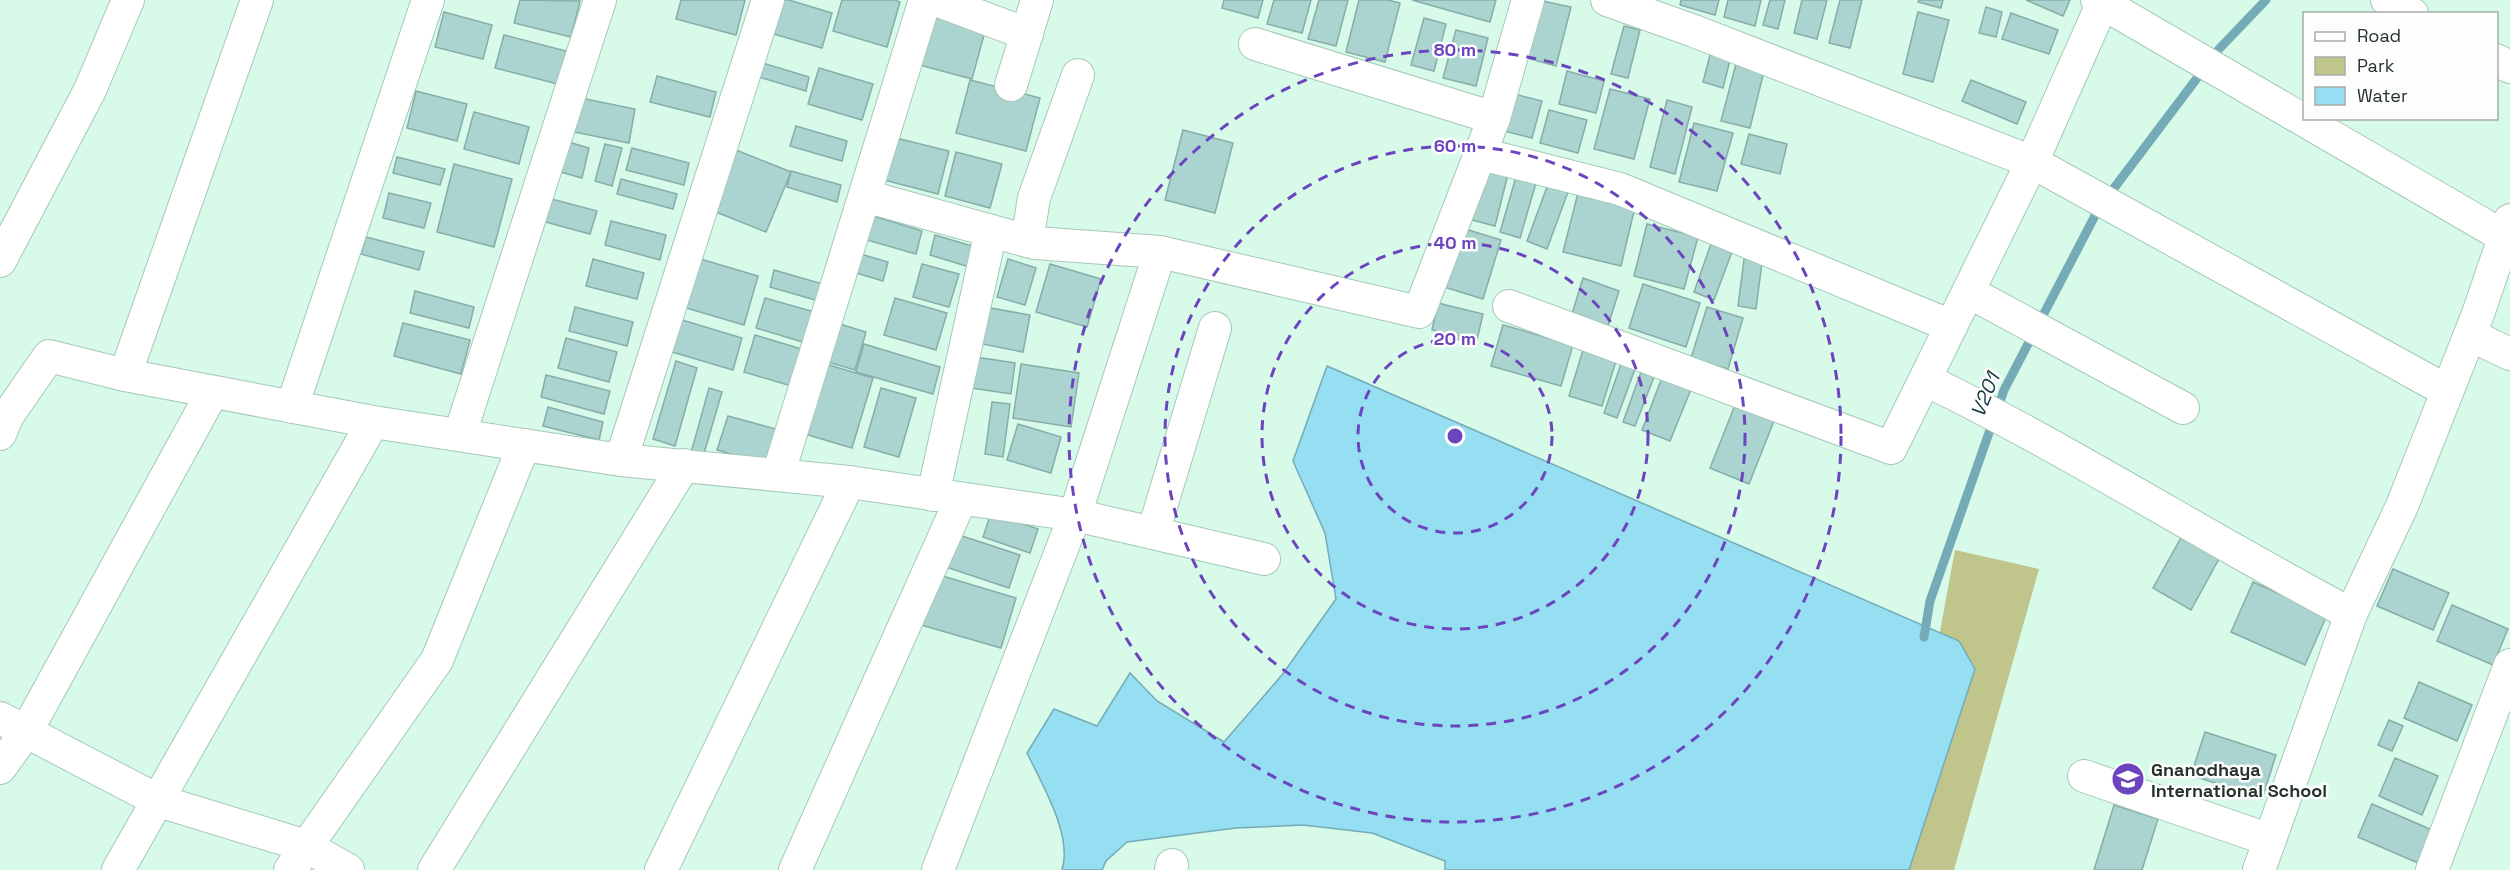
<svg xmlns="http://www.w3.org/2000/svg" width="2510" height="870" viewBox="0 0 2510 870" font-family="'Space Grotesk',sans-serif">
	<rect width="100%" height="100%" fill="#d7fae9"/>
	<path fill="#c0c58c" d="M1955,550l84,19 -85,301h-62l8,-22z"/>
	<path fill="#96dff2" stroke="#74abb7" stroke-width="1.5" d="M1327,366l632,275 16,28 -66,201h-464v-9l-73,-28 -69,-8 -67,3 -109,14 -21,19 -4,9h-40c11,-34 -20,-86 -35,-117l27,-44 43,17 33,-53 27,28 67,41 58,-67 54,-76 -11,-66 -32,-72z"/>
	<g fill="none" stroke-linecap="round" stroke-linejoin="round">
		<path stroke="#74abb7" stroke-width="9" d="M1924,637l6,-36 74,-211 95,-182 120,-159 47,-49"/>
	</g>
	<g fill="#abd4d0" stroke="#86adaa" stroke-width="1.5">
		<path d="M520,0l60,1 -9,36 -57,-14z"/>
		<path d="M681,0h64l-9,35 -60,-16z"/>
		<path d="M779,0h10l43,13 -10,35 -52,-15z"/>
		<path d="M842,0h52l6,2 -13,45 -54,-16z"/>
		<path d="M1224,0h39l-5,18 -36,-10z"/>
		<path d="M1274,0h37l-9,33 -35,-9z"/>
		<path d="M1319,0h29l-12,46 -28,-7z"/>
		<path d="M1359,0h29l12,3 -15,59 -39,-10z"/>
		<path d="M1412,0h84l-6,22z"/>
		<path d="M1538,0l33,7 -15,59 -33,-9z"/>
		<path d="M1681,0h38l-4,15 -35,-10z"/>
		<path d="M1728,0h33l-6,26 -31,-9z"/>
		<path d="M1770,0h15l-7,29 -15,-4z"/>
		<path d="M1802,0h25l-10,39 -23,-6z"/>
		<path d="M1840,0h22l-12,48 -21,-5z"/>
		<path d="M1919,0h24l-2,8 -23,-6z"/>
		<path d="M2026,0h44l-7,16z"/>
		<path d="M1986,7l16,5 -6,25 -17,-4z"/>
		<path d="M926,8l61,16 -15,55 -60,-16z"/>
		<path d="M444,12l48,13 -9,34 -48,-12z"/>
		<path d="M1918,12l31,8 -16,62 -30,-8z"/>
		<path d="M2011,13l47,17 -9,24 -47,-15z"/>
		<path d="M1424,18l22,6 -12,47 -23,-6z"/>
		<path d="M1624,26l16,4 -12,48 -17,-4z"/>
		<path d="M1456,30l32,8 -12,48 -33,-8z"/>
		<path d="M504,35l62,16 -8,33 -63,-16z"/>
		<path d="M1711,51l20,5 -8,32 -20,-6z"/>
		<path d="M1737,60l28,7 -15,61 -29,-7z"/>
		<path d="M756,61l53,16 -3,14 -54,-16z"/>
		<path d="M819,68l54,16 -11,36 -54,-16z"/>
		<path d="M1567,71l37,10 -8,32 -37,-9z"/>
		<path d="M657,76l59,16 -6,25 -60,-15z"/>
		<path d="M970,80l70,18 -14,53 -70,-18z"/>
		<path d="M1971,80l55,22 -9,22 -55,-23z"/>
		<path d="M1610,89l40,10 -16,60 -40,-10z"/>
		<path d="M416,91l51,13 -10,37 -50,-13z"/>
		<path d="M1510,93l32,8 -10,37 -32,-8z"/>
		<path d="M576,97l59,12 -6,34 -60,-12z"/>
		<path d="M1667,100l25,7 -17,67 -25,-7z"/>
		<path d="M1549,110l38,10 -9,33 -38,-10z"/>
		<path d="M474,112l55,15 -10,37 -55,-15z"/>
		<path d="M1694,123l39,10 -16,58 -38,-9z"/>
		<path d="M796,126l51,15 -5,20 -52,-15z"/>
		<path d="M1183,130l50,13 -18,70 -50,-13z"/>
		<path d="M1749,134l38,10 -7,30 -39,-10z"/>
		<path d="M896,138l53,13 -11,43 -54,-14z"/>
		<path d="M565,141l24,7 -7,30 -25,-7z"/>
		<path d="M605,144l17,4 -10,38 -17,-5z"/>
		<path d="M632,148l57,15 -5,22 -58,-15z"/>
		<path d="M736,150l55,22 -25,60 -55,-22z"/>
		<path d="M956,152l46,12 -12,44 -45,-12z"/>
		<path d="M397,157l48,12 -5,16 -47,-12z"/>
		<path d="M1483,163l26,7 -14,56 -27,-7z"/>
		<path d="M454,164l58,15 -18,68 -57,-15z"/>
		<path d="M1518,170l20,6 -18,62 -20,-6z"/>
		<path d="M791,171l50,14 -4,17 -50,-15z"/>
		<path d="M621,179l56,15 -4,15 -56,-15z"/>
		<path d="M1548,184l20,8 -21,57 -20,-8z"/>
		<path d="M389,193l42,10 -7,25 -41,-10z"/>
		<path d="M1578,193l57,14 -14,59 -58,-14z"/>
		<path d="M544,197l53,14 -7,23 -52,-14z"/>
		<path d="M867,214l55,17 -6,23 -56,-16z"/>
		<path d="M611,221l55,14 -6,25 -55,-15z"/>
		<path d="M1647,224l51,13 -14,52 -50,-13z"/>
		<path d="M1459,227l42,13 -18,59 -42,-13z"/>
		<path d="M935,235l47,14 -6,20 -46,-14z"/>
		<path d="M366,237l58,15 -5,18 -58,-16z"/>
		<path d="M1712,241l21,8 -19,51 -20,-8z"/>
		<path d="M850,251l38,11 -5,19 -37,-11z"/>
		<path d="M1745,252l18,3 -7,54 -18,-3z"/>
		<path d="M697,258l61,18 -14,49 -61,-18z"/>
		<path d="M593,259l51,14 -7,26 -51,-13z"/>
		<path d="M1008,259l28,9 -11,37 -28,-8z"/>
		<path d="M922,264l37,10 -10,33 -36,-10z"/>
		<path d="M1050,264l51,15 -14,48 -51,-15z"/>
		<path d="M774,270l52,15 -4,17 -52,-15z"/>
		<path d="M1583,278l36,13 -12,38 -36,-12z"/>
		<path d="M1643,284l57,19 -14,44 -57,-19z"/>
		<path d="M415,291l59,16 -5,21 -59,-15z"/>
		<path d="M765,298l53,15 -9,31 -53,-16z"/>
		<path d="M895,298l52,15 -11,37 -52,-15z"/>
		<path d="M1438,303l45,11 -6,26 -45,-10z"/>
		<path d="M979,306l51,9 -7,37 -51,-10z"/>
		<path d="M575,307l58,15 -6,24 -58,-15z"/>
		<path d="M1707,307l36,11 -15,51 -37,-11z"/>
		<path d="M672,317l70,21 -9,32 -71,-21z"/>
		<path d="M830,321l36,11 -11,38 -37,-11z"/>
		<path d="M403,323l67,17 -9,34 -67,-18z"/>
		<path d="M1503,325l70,20 -12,41 -70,-20z"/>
		<path d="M755,335l53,16 -10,37 -54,-16z"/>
		<path d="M566,338l51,14 -8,30 -51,-14z"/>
		<path d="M864,344l76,23 -7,27 -77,-22z"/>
		<path d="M1583,350l33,11 -14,45 -33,-10z"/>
		<path d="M969,356l46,7 -4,31 -46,-7z"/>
		<path d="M676,361l21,7 -22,78 -22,-7z"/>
		<path d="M819,362l54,16 -21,70 -54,-16z"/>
		<path d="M1021,364l58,9 -8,54 -58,-9z"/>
		<path d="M1621,364l14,5 -18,49 -13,-5z"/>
		<path d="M1641,372l13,5 -19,49 -12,-4z"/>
		<path d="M546,375l64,16 -6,23 -63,-17z"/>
		<path d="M1663,375l29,12 -22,54 -28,-11z"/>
		<path d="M709,388l13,4 -19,65 -12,-4z"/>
		<path d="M881,388l35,10 -17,59 -35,-10z"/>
		<path d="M1737,400l39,16 -27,68 -39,-16z"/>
		<path d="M992,402l18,2 -7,53 -18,-3z"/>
		<path d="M548,407l55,15 -4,18 -56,-14z"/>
		<path d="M728,416l51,14 -10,35 -52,-15z"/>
		<path d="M1018,424l43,13 -10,36 -44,-13z"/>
		<path d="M991,513l47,16 -8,24 -47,-16z"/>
		<path d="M956,534l64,21 -11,33 -63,-21z"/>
		<path d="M2182,536l38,21 -29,53 -38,-22z"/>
		<path d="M2393,569l56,24 -16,37 -56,-24z"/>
		<path d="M936,574l80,24 -15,50 -80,-23z"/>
		<path d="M2253,582l74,33 -22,50 -74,-33z"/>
		<path d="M2452,605l56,24 -15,36 -56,-24z"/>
		<path d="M2419,682l53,23 -15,36 -53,-23z"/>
		<path d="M2389,720l14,6 -11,25 -14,-6z"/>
		<path d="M2205,732l71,23 -14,44 -71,-24z"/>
		<path d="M2395,758l43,18 -16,39 -43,-19z"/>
		<path d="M2372,804l60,26 -14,33 -60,-26z"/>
		<path d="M2114,805l44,14 -16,51h-48z"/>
	</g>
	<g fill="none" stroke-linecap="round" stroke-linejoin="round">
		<g stroke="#a6c8b7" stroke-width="34">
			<g id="minor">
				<path d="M936,0l91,34"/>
				<path d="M1607,0l87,31 338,131 415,229"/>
				<path d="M2097,0l406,236"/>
				<path d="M2387,0l25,14"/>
				<path d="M2496,60l14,7"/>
				<path d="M1011,85l26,-85"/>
				<path d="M1494,118l34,-118"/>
				<path d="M1481,154l139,35 331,137"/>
				<path d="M865,196l170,47 125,9 259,60 75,-194 -239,-74"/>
				<path d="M1027,241l7,-43 44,-123"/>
				<path d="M0,261l90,-171 38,-90"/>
				<path d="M1969,292l214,116"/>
				<path d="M1509,306l382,142 141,-286 72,-162"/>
				<path d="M2470,335l40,19"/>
				<path d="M125,375l132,-375"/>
				<path d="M1926,380c146,71 282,159 425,234"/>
				<path d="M292,407l136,-407"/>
				<path d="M0,434l8,-19 41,-59 76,19 248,47 248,38 228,22 226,33 189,44"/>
				<path d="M460,434l140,-434"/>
				<path d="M621,460l147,-460"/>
				<path d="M778,475l147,-475"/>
				<path d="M933,495l58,-264"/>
				<path d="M1153,533l62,-205"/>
				<path d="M0,718l159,83 147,45 42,24"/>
				<path d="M0,768l26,-36 186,-339"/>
				<path d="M2084,776l186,64"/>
				<path d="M118,870l255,-448"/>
				<path d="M290,870l147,-210 87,-215"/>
				<path d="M434,870l250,-405"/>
				<path d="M661,870l188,-388"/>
				<path d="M795,870l166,-371"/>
				<path d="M938,870l137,-355 85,-263"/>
				<path d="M1171,870l1,-5"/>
				<path d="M2259,870l92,-256 51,-108 76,-192 32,-94"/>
				<path d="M2432,870l78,-205"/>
			</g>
		</g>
		<use href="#minor" stroke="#fff" stroke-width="32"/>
	</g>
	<g fill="none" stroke="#6c45be" stroke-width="3" stroke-dasharray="10 8">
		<circle cx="1455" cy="436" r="97"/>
		<circle cx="1455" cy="436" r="193"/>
		<circle cx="1455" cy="436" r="290"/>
		<circle cx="1455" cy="436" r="386"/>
	</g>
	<defs>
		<g id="school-disc" transform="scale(1.725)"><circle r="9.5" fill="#6c45be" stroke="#fdfdfd"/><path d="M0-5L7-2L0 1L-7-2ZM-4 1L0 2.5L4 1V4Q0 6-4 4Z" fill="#fff"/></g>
	</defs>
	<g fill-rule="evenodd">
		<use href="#school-disc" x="2128" y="779"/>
	</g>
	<g text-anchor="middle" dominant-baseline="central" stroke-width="5" stroke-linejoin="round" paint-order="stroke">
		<g font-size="18" font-weight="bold" fill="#25332c" stroke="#fdfdfd" text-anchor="start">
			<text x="2151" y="769">Gnanodhaya<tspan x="2151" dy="21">International School</tspan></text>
		</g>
		<g font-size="20" font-style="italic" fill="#11353d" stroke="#fdfdfd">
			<text transform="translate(1985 395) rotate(-68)">V201</text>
		</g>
	</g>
	<circle cx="1455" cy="436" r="9" fill="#6c45be" stroke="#fdfdfd" stroke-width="3"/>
	<g font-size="18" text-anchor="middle" font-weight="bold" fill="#6c45be" stroke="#fdfdfd" stroke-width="5" stroke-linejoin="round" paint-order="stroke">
		<text x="1455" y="56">80 m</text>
		<text x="1455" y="152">60 m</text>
		<text x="1455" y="249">40 m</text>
		<text x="1455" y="345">20 m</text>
	</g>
	<rect x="2303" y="12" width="195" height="108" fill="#fdfdfd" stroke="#a7aca9" stroke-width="1.5"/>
	<rect x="2315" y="32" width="30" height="9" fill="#ffffff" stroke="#a7aca9" stroke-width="1.5"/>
	<text x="2357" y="42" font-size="18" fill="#25332c">Road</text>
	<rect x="2315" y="57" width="30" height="18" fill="#c0c58c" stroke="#a7aca9" stroke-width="1.5"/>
	<text x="2357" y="72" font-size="18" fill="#25332c">Park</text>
	<rect x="2315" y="87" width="30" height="18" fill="#96dff2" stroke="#a7aca9" stroke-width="1.5"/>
	<text x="2357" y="102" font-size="18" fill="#25332c">Water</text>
</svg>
